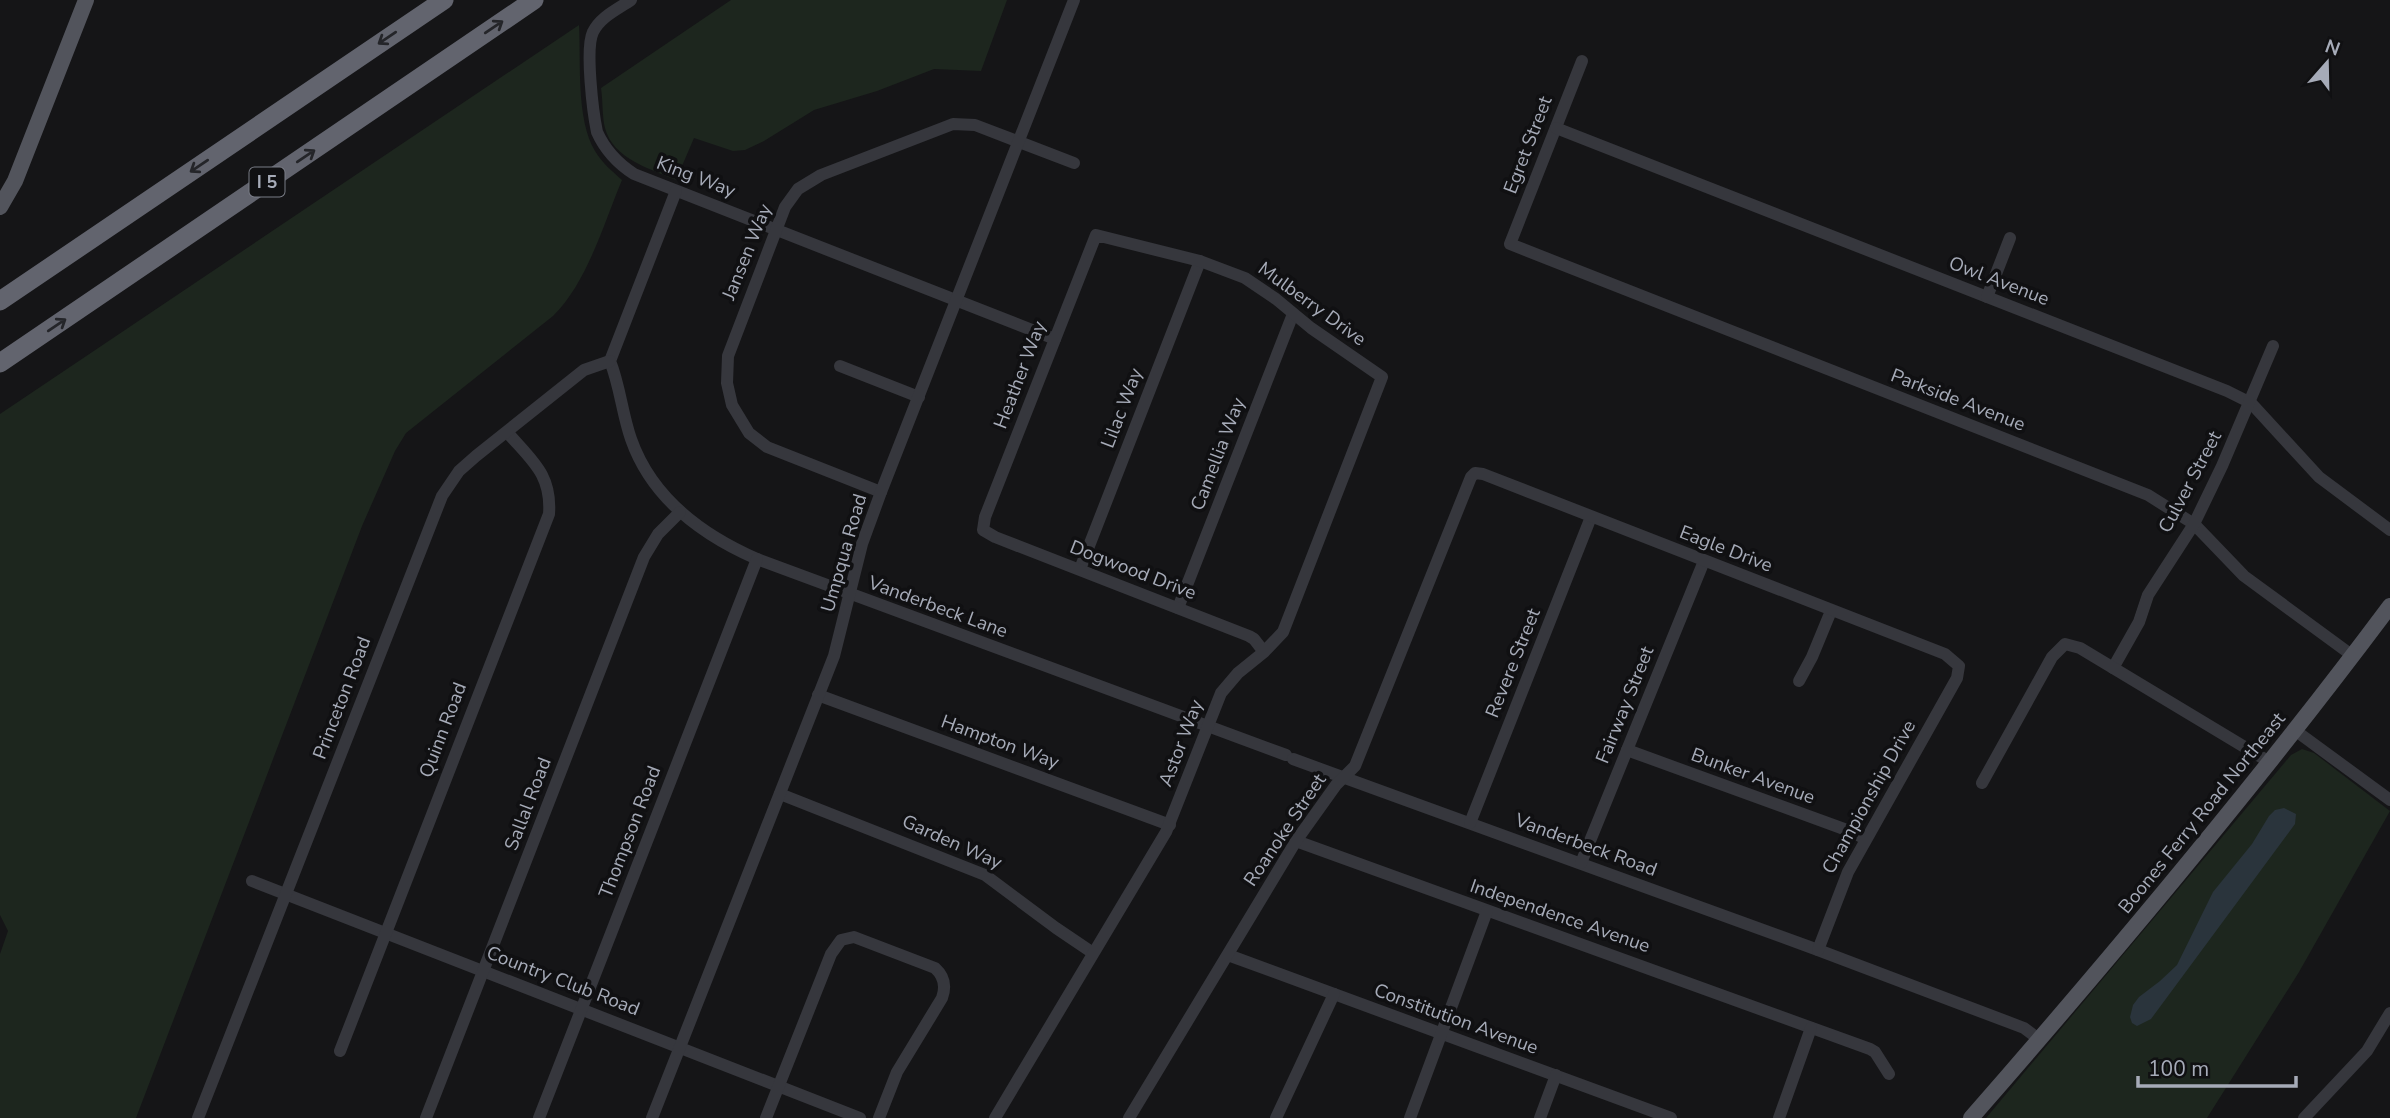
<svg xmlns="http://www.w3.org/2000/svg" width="2390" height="1118" viewBox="0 0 2390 1118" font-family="'Nunito Sans',sans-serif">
	<rect width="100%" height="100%" fill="#151517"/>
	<g fill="#1d261e">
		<path d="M731,0h276l-26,71 -47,-2 -57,22 -63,19 -50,31 -19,9 -12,1 -39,-13 -18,42c-25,-11 -63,-21 -71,-52 -3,-12 -2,-27 -4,-40z"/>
		<path d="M579,25c2,38 -3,94 16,126 7,12 17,20 27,29 -18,43 -35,103 -69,136l-147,117 -11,18 -33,75 -226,592h-136v-164l8,-23 -8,-16v-501z"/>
		<path d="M2302,749l12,4 76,58 -91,161 -92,146h-221l305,-363z"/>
	</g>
	<path fill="#2a343c" d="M2284,808l12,6 -1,10 -144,195 -14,7 -5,-3 -2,-6 3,-12 6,-8 21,-16 17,-16 36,-73 39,-48 17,-28 6,-6z"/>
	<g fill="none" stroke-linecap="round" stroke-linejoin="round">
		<g stroke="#36373d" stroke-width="12">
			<path d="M631,0c-13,9 -31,17 -38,32 -8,16 0,81 4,100 8,18 20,31 37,42l421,165"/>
			<path d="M1582,61l-72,183 638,251 46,29 50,52 109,80"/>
			<path d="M1556,128l671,263 24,12 68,74 71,53"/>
			<path d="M676,191l-66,170c10,25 12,52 21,78 21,60 71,96 126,120l529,196"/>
			<path d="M1987,297l23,-59"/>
			<path d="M840,366l79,31"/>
			<path d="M881,492l-114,-45 -18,-14 -17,-28 -5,-22 1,-27 57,-149 13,-18 23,-14 132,-51 22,1 99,38"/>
			<path d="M1080,569l120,-308"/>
			<path d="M1178,608l115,-294"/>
			<path d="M2113,668l26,-46 9,-27 46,-71 28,-58 51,-120"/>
			<path d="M1799,681l13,-24 19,-46"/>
			<path d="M818,695l352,130"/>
			<path d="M2296,731l94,69"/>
			<path d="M1627,750l228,83 10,6"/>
			<path d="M1293,759l525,191 206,78 16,12"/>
			<path d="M1982,783l70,-126 13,-13 15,4 191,115"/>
			<path d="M780,794l205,81 71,53 37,25"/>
			<path d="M1470,823l121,-306"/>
			<path d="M1296,841l574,208 5,3 14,22"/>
			<path d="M1581,863l123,-302"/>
			<path d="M252,881l608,237"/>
			<path d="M1228,955l443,163"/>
			<path d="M340,1051l209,-537c3,-40 -18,-54 -42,-82"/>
			<path d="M198,1118l244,-622 17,-25 17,-15 108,-86 26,-9"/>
			<path d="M426,1118l218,-561 14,-23 22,-22"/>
			<path d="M539,1118l218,-559"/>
			<path d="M652,1118l182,-462 28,-112 19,-52 193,-492"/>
			<path d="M766,1118l65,-164 10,-14 13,-3 81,31c10,9 11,19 7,30l-45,74 -18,46"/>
			<path d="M995,1118l171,-286 55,-139 17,-20 26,-21 19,-20 99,-255 -71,-49 -35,-29 -31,-21 -45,-17 -104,-26 -111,282 -2,13 12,7 254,99 5,3 10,13"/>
			<path d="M1129,1118l167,-277 40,-56 19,-19 116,-289 4,-4 8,1 462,180 14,12 -2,12 -109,194 -30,78"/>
			<path d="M1276,1118l58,-124"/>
			<path d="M1410,1118l77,-207"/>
			<path d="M1540,1118l16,-43"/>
			<path d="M1779,1118l32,-90"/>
			<path d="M2304,1118l63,-67 23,-38"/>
		</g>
		<g stroke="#52545c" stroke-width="16">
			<path d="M0,207l15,-26 71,-181"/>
			<path d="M1971,1118c146,-167 287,-335 419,-512"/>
		</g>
		<g stroke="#62646e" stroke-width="19">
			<path d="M0,301l444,-301"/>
			<path d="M0,363l534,-363"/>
		</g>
	</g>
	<defs><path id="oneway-shaft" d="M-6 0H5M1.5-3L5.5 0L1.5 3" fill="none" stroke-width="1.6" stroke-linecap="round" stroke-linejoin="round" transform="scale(1.75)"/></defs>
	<g stroke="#242529">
		<use href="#oneway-shaft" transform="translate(494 27) rotate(-34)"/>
		<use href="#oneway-shaft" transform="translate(387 38) rotate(146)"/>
		<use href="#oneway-shaft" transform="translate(306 156) rotate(-34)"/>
		<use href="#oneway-shaft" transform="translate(199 166) rotate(146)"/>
		<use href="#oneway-shaft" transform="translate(57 325) rotate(-34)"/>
	</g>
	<g text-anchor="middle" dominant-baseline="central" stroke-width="7" stroke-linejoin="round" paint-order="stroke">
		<rect fill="#101012" stroke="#797c86" stroke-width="2" x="249.5" y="167.5" width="35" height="29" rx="5"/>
		<g font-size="18" font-weight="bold" fill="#a6abb8">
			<text x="267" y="182">I 5</text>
		</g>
		<g font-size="19" fill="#a6abb8" stroke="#101012">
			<text transform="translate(1528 145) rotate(-69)">Egret Street</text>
			<text transform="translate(696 177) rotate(21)">King Way</text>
			<text transform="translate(747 252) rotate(-68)">Jansen Way</text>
			<text transform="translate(1999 281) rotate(21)">Owl Avenue</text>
			<text transform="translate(1312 304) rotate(36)">Mulberry Drive</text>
			<text transform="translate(1020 375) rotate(-69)">Heather Way</text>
			<text transform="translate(1958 400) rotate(21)">Parkside Avenue</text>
			<text transform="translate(1122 408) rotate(-69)">Lilac Way</text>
			<text transform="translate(1218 454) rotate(-69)">Camellia Way</text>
			<text transform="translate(2190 482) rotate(-62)">Culver Street</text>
			<text transform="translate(1726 549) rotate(21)">Eagle Drive</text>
			<text transform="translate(844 553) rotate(-74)">Umpqua Road</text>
			<text transform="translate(1133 570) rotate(21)">Dogwood Drive</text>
			<text transform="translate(938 607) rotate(20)">Vanderbeck Lane</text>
			<text transform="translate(1513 663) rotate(-68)">Revere Street</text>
			<text transform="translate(342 698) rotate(-69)">Princeton Road</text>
			<text transform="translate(1625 705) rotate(-68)">Fairway Street</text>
			<text transform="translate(443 730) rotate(-69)">Quinn Road</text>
			<text transform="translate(1000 742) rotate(20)">Hampton Way</text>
			<text transform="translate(1181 743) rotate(-69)">Astor Way</text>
			<text transform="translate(1753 776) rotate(20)">Bunker Avenue</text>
			<text transform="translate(1869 797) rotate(-61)">Championship Drive</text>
			<text transform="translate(528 804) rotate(-69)">Sallal Road</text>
			<text transform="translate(2202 813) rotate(-51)">Boones Ferry Road Northeast</text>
			<text transform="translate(1285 830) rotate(-56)">Roanoke Street</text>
			<text transform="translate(630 832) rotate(-69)">Thompson Road</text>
			<text transform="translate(952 842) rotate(24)">Garden Way</text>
			<text transform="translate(1586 845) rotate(20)">Vanderbeck Road</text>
			<text transform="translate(1560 916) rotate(19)">Independence Avenue</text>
			<text transform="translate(563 981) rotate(21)">Country Club Road</text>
			<text transform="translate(1456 1019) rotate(20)">Constitution Avenue</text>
		</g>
	</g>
	<g transform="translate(2327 63) rotate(20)" stroke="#101012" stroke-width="5" paint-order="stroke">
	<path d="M0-5L12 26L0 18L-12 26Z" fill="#a6abb8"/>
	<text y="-10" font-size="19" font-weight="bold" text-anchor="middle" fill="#a6abb8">N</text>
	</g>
	<path d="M2138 1076v10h158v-10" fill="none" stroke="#a6abb8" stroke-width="3.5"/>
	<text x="2148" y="1076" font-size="21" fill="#a6abb8" stroke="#101012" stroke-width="5" paint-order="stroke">100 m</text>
</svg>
